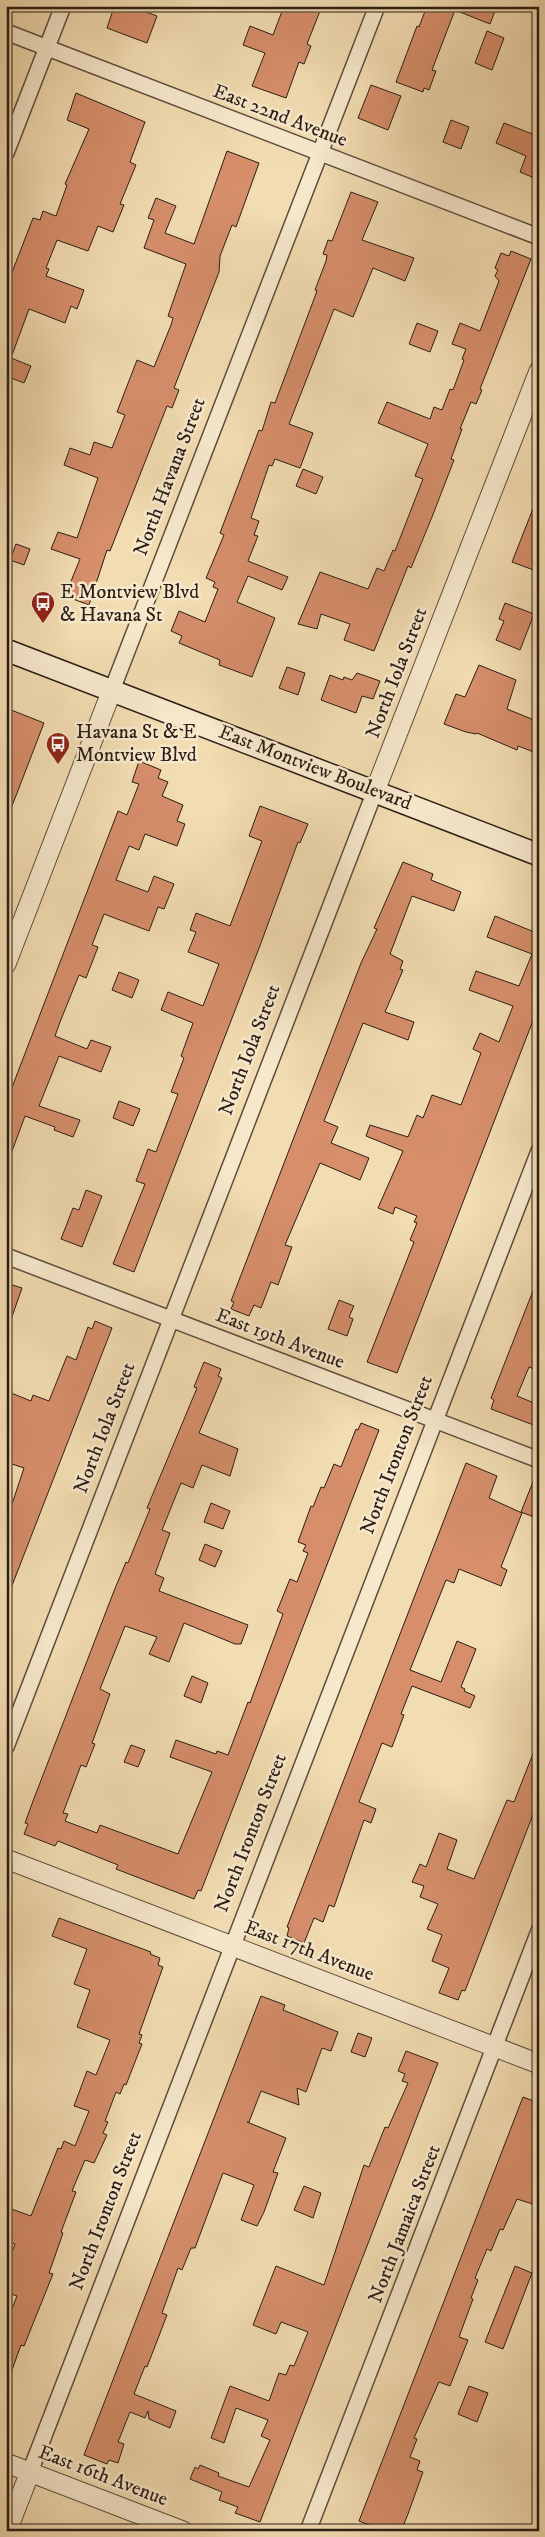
<svg xmlns="http://www.w3.org/2000/svg" width="545" height="2537" viewBox="0 0 545 2537" font-family="'IM FELL DW Pica',serif">
	<rect width="100%" height="100%" fill="#f2dcb1"/>
	<filter id="stains"><feTurbulence type="fractalNoise" baseFrequency=".004" numOctaves="4"/><feColorMatrix values="0 0 0 0 .2 0 0 0 0 .09 0 0 0 0 .02 0 0 0 .5 -.17"/></filter>
	<radialGradient id="worn" r=".72"><stop offset=".6" stop-color="#630" stop-opacity="0"/><stop offset="1" stop-color="#630" stop-opacity=".3"/></radialGradient>
	<g fill="#d68e6b" stroke="#2b1d16">
		<path d="M123,6h7l27,10 -10,27 -40,-15 6,-18 7,2z"/>
		<path d="M284,6h38l-15,38 4,2 -7,18 -5,-2 -13,36 -34,-12 13,-33 -22,-8 7,-19 23,9z"/>
		<path d="M427,6h70l-7,18 -35,-14 -23,60 4,1 -7,19 -5,-2 -1,4 -27,-10 21,-56 2,1z"/>
		<path d="M487,31l17,7 -12,32 -17,-7z"/>
		<path d="M371,85l30,11 -13,34 -30,-12z"/>
		<path d="M76,93l69,29 -15,40 6,3 -16,39 4,1 -11,27 -15,-6 -10,25 -31,-11 -11,28 3,1 -3,7 38,14 -7,19 -6,-3 -6,17 -36,-14 -18,49 20,8 -7,17 -18,-7v-88l27,-70 7,2 3,-9 13,5 11,-31 -2,-1 24,-55 -22,-9z"/>
		<path d="M451,120l18,7 -8,22 -18,-7z"/>
		<path d="M504,123l31,12 4,-8v53l-19,-8 6,-16 -30,-13z"/>
		<path d="M227,151l32,12 -23,64 -4,-2 -12,31 -1,16 -45,116 5,2 -7,18 -5,-2 -57,145 -3,-1 -18,55 -24,-9 15,-37 -29,-10 7,-17 19,6 21,-60 -34,-13 6,-17 20,7 4,-13 18,6 13,-33 -8,-3 20,-52 17,7 17,-42 2,-7 -5,-2 18,-52 -42,-16 10,-28 -6,-2 8,-20 20,8 -11,27 29,11z"/>
		<path d="M351,192l27,10 -16,38 52,18 -9,23 -32,-13 -20,49 -19,-8 -45,115 24,9 -13,35 -25,-9 -3,7 -3,-1 -18,53 8,3 -5,14 4,1 -10,25 40,16 -6,13 -34,-14 -11,26 38,16 -23,59 -33,-12 1,-5 -41,-17 3,-7 -11,-5 8,-20 26,11 13,-33 -5,-2 2,-5 -9,-4 18,-43 -4,-2 39,-103 3,1 9,-29 4,1 42,-112 -2,-1 11,-29 1,-6 -4,-1 5,-14 4,1z"/>
		<path d="M511,251l20,8 -51,130 2,1 -6,14 -5,-2 -11,27h2l-11,30 3,1 -22,57 -21,51 -3,-2 -34,85 -30,-11 6,-16 -29,-10 -4,15 -19,-5 22,-52 48,17 9,-21 7,3 9,-21 2,1 28,-72 -8,-3 13,-32 -50,-21 9,-21 43,17 4,-12 8,3 8,-21 3,1 11,-30 -2,-1 4,-10 -14,-5 8,-21 20,8 19,-50 -4,-5 3,-6 -3,-2 6,-15 8,3z"/>
		<path d="M417,323l21,8 -8,21 -21,-8z"/>
		<path d="M303,469l20,8 -7,17 -20,-8z"/>
		<path d="M538,496l1,1v75l-27,-10z"/>
		<path d="M16,544l14,5 -6,16 -14,-5z"/>
		<path d="M505,603l29,11 -14,36 -24,-10 8,-19 -5,-2z"/>
		<path d="M479,665l37,15 -9,29 32,13v32l-21,-8 -1,4 -40,-17 -1,1 -10,-2 -22,-8 12,-30 9,3z"/>
		<path d="M287,667l18,6 -7,22 -19,-7z"/>
		<path d="M357,673l23,8 -7,18 -11,-3 -6,17 -35,-13 9,-25 13,5 1,-3 8,3z"/>
		<path d="M6,708l38,15 -37,96 -1,-1z"/>
		<path d="M139,761l22,9 -3,8 10,4 -6,14 21,9 -6,16 8,3 -8,22 -32,-12 -6,16 -10,-4 -13,34 32,12 6,-16 20,8 -10,25 -6,-2 -9,24 -45,-17 -12,31 6,2 -12,31 -7,-3 -19,47 -5,14 32,13 4,-9 20,7 -10,25 -42,-16 -20,50 41,14 -7,17 -19,-7 1,-3 -30,-11 -17,46h-2v-59l112,-292 9,4 12,-31 -7,-2z"/>
		<path d="M260,806l48,18 -8,19 -2,-1 -37,101 -127,329 -21,-8 32,-80 -9,-3 12,-32 8,3 22,-58 -7,-2 13,-34 -3,-2 12,-33 -32,-13 7,-18 35,14 16,-42 -31,-12 8,-20 -6,-2 6,-17 34,13 32,-85 -13,-5z"/>
		<path d="M403,862l30,12 -2,6 30,12 -7,19 -42,-15 -22,58 13,7 -3,8 3,1 -18,42 29,10 -6,18 -45,-17 -39,98 14,6 -7,16 38,15 -9,22 -40,-17 -35,82 7,2 -14,38 -7,-3 -10,26 -7,-3 -5,11 -18,-7 3,-7 -3,-1 130,-338 16,-34 -3,-1z"/>
		<path d="M495,916l44,18v71l-142,368 -30,-11 47,-120 -4,-2 7,-17 -3,-1 3,-6 -22,-9 -2,7 -15,-6 25,-57 -37,-15 4,-11 38,12 9,-22 6,3 9,-23 29,10 20,-52 -8,-4 7,-16 19,9 14,-36 -44,-16 7,-19 43,15 13,-32 -45,-17z"/>
		<path d="M119,972l20,8 -7,18 -20,-8z"/>
		<path d="M119,1101l21,8 -7,17 -20,-8z"/>
		<path d="M86,1190l16,6 -20,51 -21,-8 12,-31 6,2z"/>
		<path d="M538,1278l1,93 -10,-4 -12,29 22,9v22l-48,-18 3,-9 -3,-2z"/>
		<path d="M6,1283l16,5 -14,40 -2,-1z"/>
		<path d="M339,1300l15,6 -5,11 4,2 -6,17 -19,-7z"/>
		<path d="M95,1321l17,7 -106,273v-79l18,-54 -18,-6v-58l5,-11 20,8 2,-6 16,6 18,-45 9,4 12,-33 4,2z"/>
		<path d="M204,1362l17,7 -3,7 4,2 -23,55 39,16 -8,27 -28,-11 -9,23 -12,-5 -19,47 8,3 -15,41 9,4 -5,13 89,34 -7,19h-6l-51,-21 -15,39 -20,-8 8,-17 -32,-11 -25,63 10,5 -18,49 3,1 -9,23 -5,-2 -18,48 5,1 -3,7 32,12 3,-8 78,29 34,-82 -42,-15 6,-17 40,14 1,-3 11,4 20,-53 2,1 33,-89 -6,-3 13,-32 7,3 11,-29 -5,-2 3,-6 -8,-3 13,-36 2,1 8,-20 3,1 10,-24 7,3 15,-38 2,1 3,-7 18,7 -178,461 -3,-1 -4,9 -78,-30 2,-4 -60,-24 -3,5 -31,-12 4,-10 -3,-1 8,-22 81,-210 12,-29 2,1 22,-54 -3,-1 50,-120 -3,-1z"/>
		<path d="M466,1463l31,13 -8,22 33,15 -21,54 6,3 -6,16 -42,-17 -5,14 -8,-3 -36,90 31,12 16,-41 19,8 -15,38 4,2 -1,2 11,5 -5,12 -58,-22 -11,28 3,1 -12,32 -10,-4 -23,59 17,7 -5,14 -7,-3 -30,87 -5,-2 -6,17 -9,-4 -10,25 -17,-7 2,-8 -2,-1z"/>
		<path d="M538,1469l1,36 -5,12 -13,-5z"/>
		<path d="M211,1503l19,8 -7,18 -19,-7z"/>
		<path d="M205,1544l17,7 -7,16 -16,-7z"/>
		<path d="M192,1676l16,7 -7,20 -17,-7z"/>
		<path d="M538,1741l1,58 -74,192 -3,-1 -4,10 -19,-7 10,-25 -17,-7 10,-26 -15,-6 11,-25 -18,-7 4,-11 -12,-4 8,-18 6,3 13,-34 18,7 -10,29 27,10 33,-79 7,2z"/>
		<path d="M131,1745l14,5 -7,17 -14,-5z"/>
		<path d="M59,1918l92,34 -1,2 10,4 -2,7 5,2 -24,67 3,1 -3,8 3,1 -16,41 -2,-1 -4,10 -4,-2 -11,29 3,1 -5,11 4,2 -13,28 -9,-3 -13,31 4,1 -15,40 2,1 -14,40 4,1 -29,72 -3,-1 -13,36 -2,-57 11,-28 -9,-3 4,-12 -6,-2v-11l9,-24 -9,-3v-34l25,9 27,-68 3,1 3,-8 11,5 14,-35 -15,-5 13,-35 9,4 14,-35 -33,-13 13,-37 -16,-6 13,-35 -35,-13z"/>
		<path d="M261,1996l24,9 -2,5 55,22 -7,19 -9,-3 -16,44 -9,-4 2,17 -38,-14 -12,31h-2l39,16 -13,34 5,1 -14,39 -7,14 -16,-6 13,-35 -31,-12 -28,75h-4l-9,22 -4,-2 -16,45 5,2 -20,52 -2,-1 -11,28 42,17 -6,17 -21,-9 -1,-8 -3,7 -15,-6 -12,30 6,2 -6,19 -9,-3 -2,4 -23,-9z"/>
		<path d="M358,2033l14,5 -7,19 -14,-5z"/>
		<path d="M406,2051l32,12 -178,459 -25,-9 3,-6 -19,-7 3,-8 -32,-13 5,-12 3,2 2,-4 19,8 -1,3 31,11 21,-47 -9,-4 7,-16 -32,-12 -12,35 -13,-5 19,-52 39,15 10,-28 7,2 4,-10 4,1 14,-34 -27,-10 -5,12 -23,-9 23,-59 48,19 40,-120 5,2 16,-40 3,1 20,-45 -6,-2 3,-7 -7,-3z"/>
		<path d="M523,2097l16,6v103l-22,-7 -14,31 -3,-1 -9,22 -4,-2 -12,29 3,2 -7,18 2,1 -14,38 9,3 -18,46 -11,-4 -25,56 3,1 -7,18 10,4 -3,9 6,2 -15,42 -7,17h-16l-26,-10z"/>
		<path d="M304,2186l17,7 -8,25 -19,-8z"/>
		<path d="M515,2266l17,7 -29,76 -18,-7z"/>
		<path d="M469,2386l19,7 -11,29 -19,-8z"/>
	</g>
	<g fill="none" stroke-linecap="round" stroke-linejoin="round">
		<g stroke="#5d4d3d" stroke-width="18">
			<g id="minor">
				<path d="M6,32l533,205"/>
				<path d="M6,153l57,-147"/>
				<path d="M112,690l265,-684"/>
				<path d="M6,1256l533,204"/>
				<path d="M6,1747l369,-956"/>
				<path d="M30,2472l509,-1321"/>
				<path d="M308,2531l231,-600"/>
			</g>
		</g>
		<g stroke="#5d4d3d" stroke-width="21">
			<g id="tertiary">
				<path d="M375,791l164,-420"/>
				<path d="M6,964l106,-274"/>
				<path d="M6,1859l533,205"/>
				<path d="M6,2463l177,68"/>
				<path d="M7,2531l23,-59"/>
			</g>
		</g>
		<g stroke="#2b1d16" stroke-width="24">
			<path id="secondary" d="M6,650l533,205"/>
		</g>
		<use href="#minor" stroke="#f7e8cc" stroke-width="15"/>
		<use href="#tertiary" stroke="#f7e8cc" stroke-width="19"/>
		<use href="#secondary" stroke="#f7e8cc" stroke-width="21"/>
	</g>
	<defs>
		<g id="bus-pin" transform="scale(1.25)"><path d="M0 17L-7.5 6A9.5 9.5 0 1 1 7.5 6Z" fill="#8f2418" stroke="#f7e8cc"/><path d="M-5-6H5V4H4V6H2V4H-2V6H-4V4H-5ZM-3.5-4V0h7V-4ZM-3.5 1.2v1.5H-2V1.2ZM2 1.2v1.5H3.5V1.2Z" fill="#fff"/></g>
	</defs>
	<g fill-rule="evenodd">
		<use href="#bus-pin" x="43" y="603"/>
		<use href="#bus-pin" x="58" y="744"/>
	</g>
	<g text-anchor="middle" dominant-baseline="central" stroke-width="5" stroke-linejoin="round" paint-order="stroke">
		<g font-size="20" fill="#2b1d16" stroke="#f7e8cc">
			<text transform="translate(280 116) rotate(21)">East 22nd Avenue</text>
			<text transform="translate(170 477) rotate(-69)">North Havana Street</text>
			<text transform="translate(397 673) rotate(-69)">North Iola Street</text>
			<text transform="translate(315 768) rotate(21)">East Montview Boulevard</text>
			<text transform="translate(250 1050) rotate(-69)">North Iola Street</text>
			<text transform="translate(280 1339) rotate(21)">East 19th Avenue</text>
			<text transform="translate(105 1428) rotate(-69)">North Iola Street</text>
			<text transform="translate(397 1455) rotate(-69)">North Ironton Street</text>
			<text transform="translate(251 1833) rotate(-69)">North Ironton Street</text>
			<text transform="translate(309 1951) rotate(21)">East 17th Avenue</text>
			<text transform="translate(106 2211) rotate(-69)">North Ironton Street</text>
			<text transform="translate(405 2224) rotate(-69)">North Jamaica Street</text>
			<text transform="translate(103 2476) rotate(21)">East 16th Avenue</text>
		</g>
		<g font-size="20" fill="#2b1d16" stroke="#f7e8cc" text-anchor="start">
			<text x="60" y="592">E Montview Blvd<tspan x="60" dy="23">&amp; Havana St</tspan></text>
			<text x="76" y="732">Havana St &amp; E<tspan x="76" dy="23">Montview Blvd</tspan></text>
		</g>
	</g>
	<rect width="545" height="2537" fill="none" stroke="#f2dcb1" stroke-width="25"/>
	<rect x="8" y="8" width="530" height="2522" fill="none" stroke="#2b1d16" stroke-width="2.5"/>
	<rect x="12" y="12" width="520" height="2512" fill="none" stroke="#2b1d16"/>
	<rect width="100%" height="100%" filter="url(#stains)"/>
	<rect width="100%" height="100%" fill="url(#worn)"/>
</svg>
